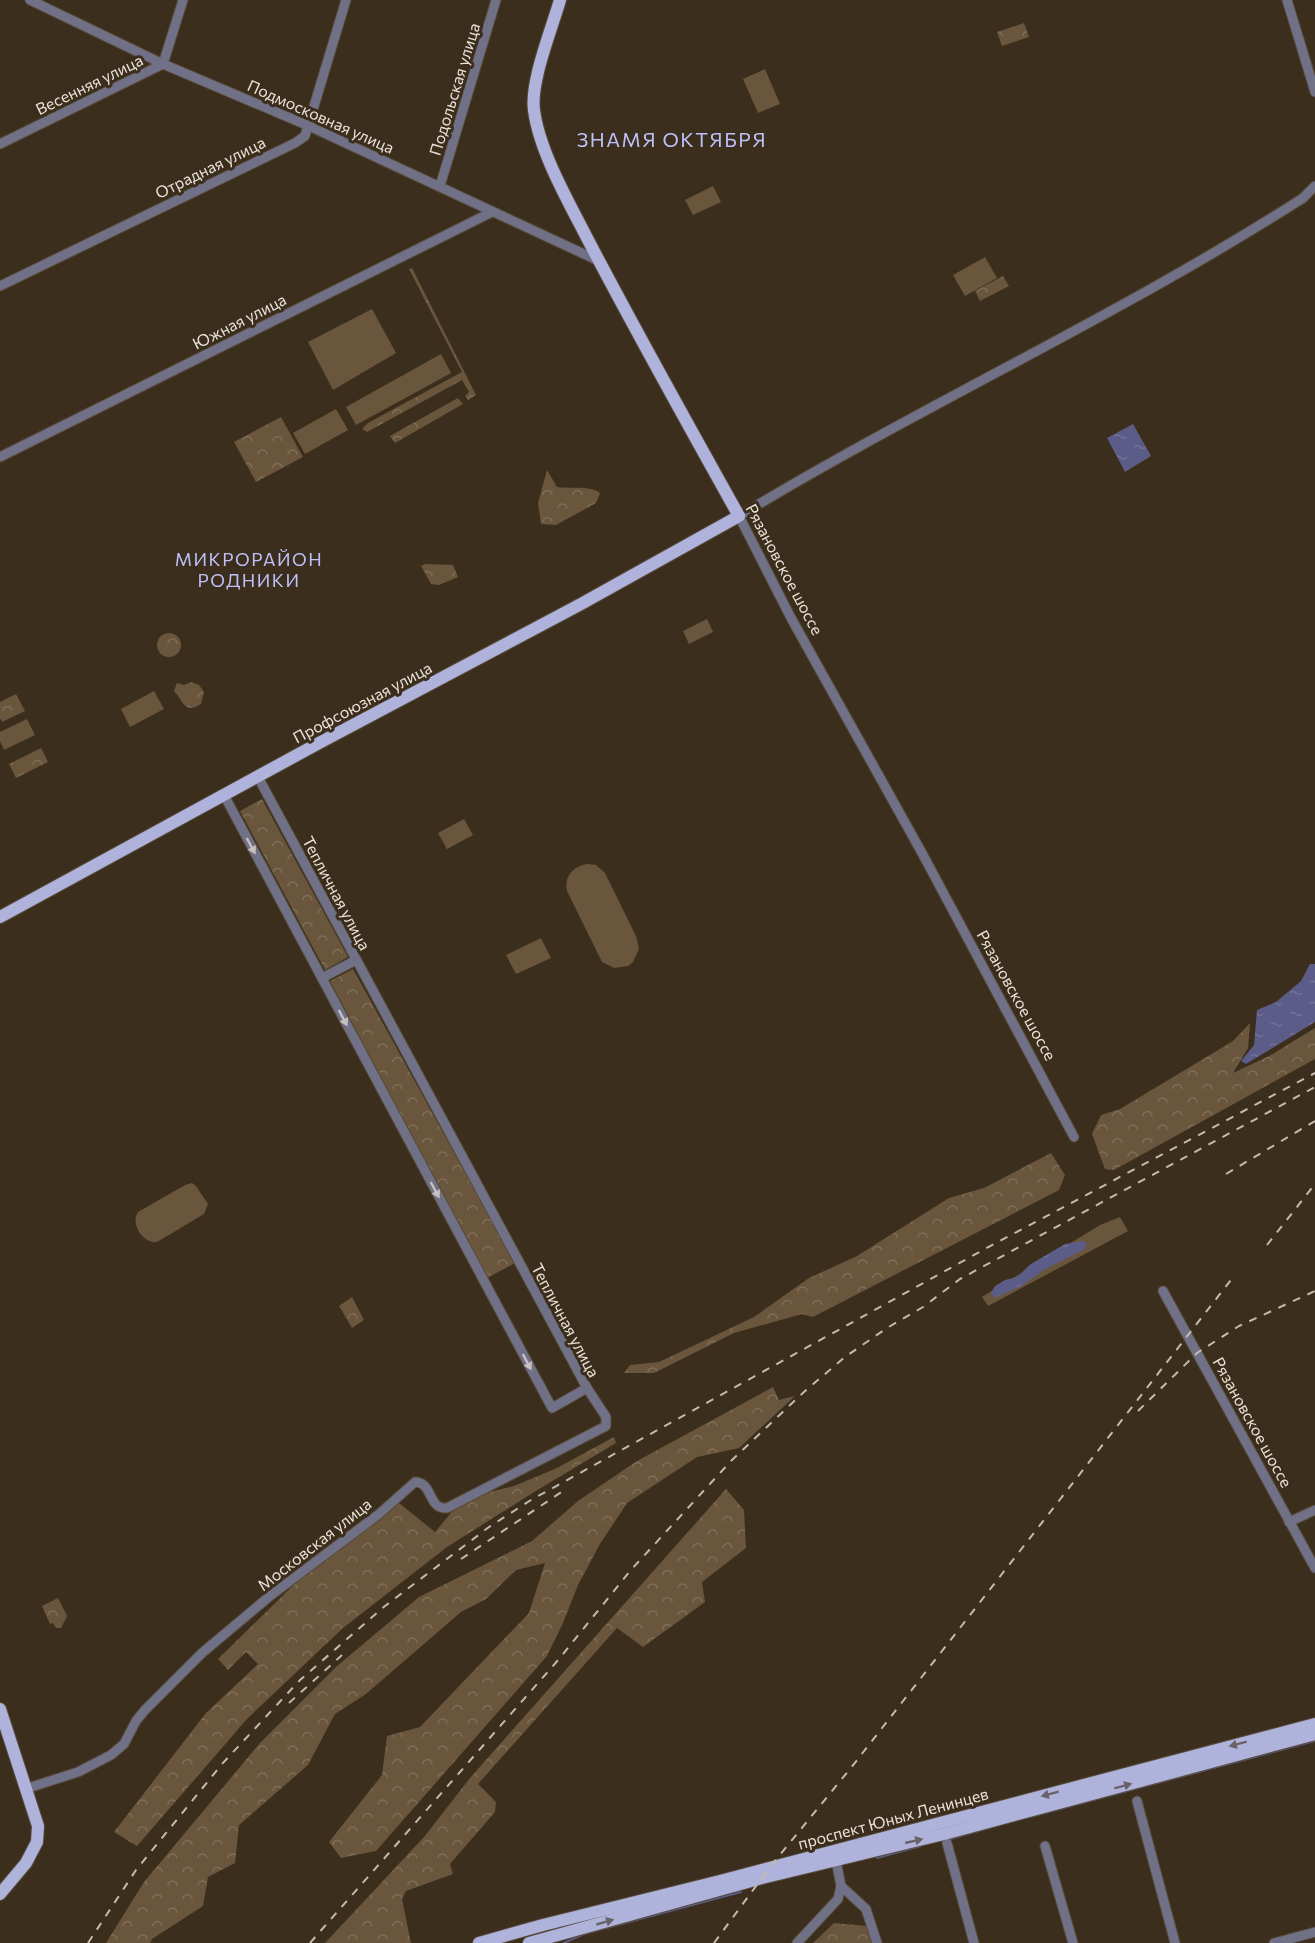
<svg xmlns="http://www.w3.org/2000/svg" width="1315" height="1943" viewBox="0 0 1315 1943" font-family="Commissioner,sans-serif">
	<defs>
		<pattern id="forest-crowns" width="20" height="18" patternUnits="userSpaceOnUse" patternTransform="scale(1.5)"><rect width="20" height="18" fill="#6a563d"/><path d="M2 6a3 3 0 1 1 6 0M12 15a3 3 0 1 1 6 0" fill="none" stroke="#7f6e58"/></pattern>
		<pattern id="water-ripples" width="26" height="14" patternUnits="userSpaceOnUse" patternTransform="scale(1.5)"><rect width="26" height="14" fill="#5b5c87"/><path d="M2 4q2-2 4 0t4 0M15 11q2-2 4 0t4 0" fill="none" stroke="#737397"/></pattern>
	</defs>
	<rect width="100%" height="100%" fill="#3b2e1d"/>
	<g fill="#6a563d">
		<path d="M765,69l15,35 -22,9 -15,-34z"/>
		<path d="M713,186l8,16 -28,13 -8,-15z"/>
		<path d="M985,257l12,21 -32,18 -12,-21z"/>
		<path d="M372,309l24,44 -63,37 -25,-48z"/>
		<path d="M441,354l10,19 -95,52 -10,-18z"/>
		<path d="M336,409l12,21 -43,24 -12,-21z"/>
		<path d="M707,619l6,13 -24,12 -6,-13z"/>
		<path d="M154,691l10,18 -34,18 -9,-18z"/>
		<path d="M27,719l8,16 -31,15 -4,-9v-9z"/>
		<path d="M464,819l9,16 -26,14 -9,-16z"/>
		<path d="M588,864l8,1 9,8 31,63 3,13 -6,13 -5,4 -14,2 -12,-6 -35,-71c-3,-15 6,-25 21,-27z"/>
		<path d="M541,938l10,20 -35,16 -10,-19z"/>
		<path d="M192,1183l4,3 12,18 -4,10 -47,28c-14,2 -27,-18 -19,-30l47,-27z"/>
		<path d="M1120,1217l8,14 -140,75 -6,-9 118,-72z"/>
	</g>
	<g fill="url(#forest-crowns)">
		<path d="M1024,23l5,14 -27,9 -5,-14z"/>
		<path d="M412,268l64,127 -8,5 -3,-4 4,-4 -7,-12 -95,52 -5,-3 6,-6 94,-51 -53,-103z"/>
		<path d="M1003,276l6,10 -29,15 -5,-10z"/>
		<path d="M458,398l5,6 -68,39 -5,-7z"/>
		<path d="M281,417l22,40 -47,25 -22,-40z"/>
		<path d="M547,470l10,17c13,2 33,-2 43,6l-4,10 -40,22 -15,-1 -3,-21z"/>
		<path d="M425,564l28,1 5,12 -19,8 -8,-1 -10,-18z"/>
		<circle cx="169" cy="645" r="12"/>
		<path d="M191,682l8,3 5,7 -3,12c-17,11 -18,-4 -27,-13l3,-8 7,2z"/>
		<path d="M16,694l9,17 -23,11 -2,-4v-16z"/>
		<path d="M41,748l7,14 -32,16 -7,-14z"/>
		<path d="M262,799l86,158 -23,13 -85,-159z"/>
		<path d="M353,969l162,294 -28,15 -157,-297z"/>
		<path d="M1250,1023l-2,25 -15,25 36,-17 46,-28v31l-201,111 -9,-1 -13,-35 9,-19 19,-6 113,-68z"/>
		<path d="M1051,1153l14,22 -6,15 -246,127 -11,-3 -68,19 -80,40h-30l6,-8 29,-3 95,-45 55,-39 48,-22 92,-58 35,-10z"/>
		<path d="M352,1297l12,23 -12,8 -13,-22z"/>
		<path d="M773,1387l6,13 16,-4 -56,52 -42,9 -70,46 -27,41 -22,41 -15,38 -16,33 -171,195 -35,7 -12,-16 53,-67 5,-39 33,-9 109,-114 16,-50 -29,7 -30,29 -25,13 -95,82 -31,20 -27,51 -69,60 -4,38 -27,14 -5,29 -51,33 -2,4h-44l38,-61 116,-139 76,-76 83,-70 113,-56 46,-40 59,-40z"/>
		<path d="M614,1437l2,6 -77,46 -92,58 -104,81 -96,91 -110,127 -23,-14 92,-119 52,-49 -12,-12 -18,18 -10,-11 97,-95 84,-61 36,29 20,-24 26,-14 33,-8 43,-18z"/>
		<path d="M726,1489l18,21 2,38 -44,34 3,20 -62,45 -26,-19 -139,156 18,18 -1,10 -45,52 3,10 -47,17 -4,8 9,44h-86l99,-106 46,-59z"/>
		<path d="M58,1598l9,18 -6,12h-5l-3,-5 -3,1 -8,-18z"/>
		<path d="M834,1923l33,3 6,17h-60z"/>
	</g>
	<g fill="url(#water-ripples)">
		<path d="M1133,424l18,32 -26,16 -18,-34z"/>
		<path d="M1310,964h5v58l-69,42 -5,-3 13,-16 3,-35 19,-8 25,-21z"/>
		<path d="M1084,1241l2,2 -1,6 -40,20 -22,16 -28,13 -4,-5 4,-7 10,-6 12,-3 14,-13 34,-20z"/>
	</g>
	<g fill="none" stroke-linecap="round" stroke-linejoin="round">
		<g stroke="#5b5c87" stroke-width="2">
			<path d="M1030,1817l285,-76"/>
			<path d="M947,1840l49,-14"/>
			<path d="M877,1858l44,-12"/>
			<path d="M564,1943l20,-9 157,-42"/>
		</g>
		<g stroke="#574b3b" stroke-width="11">
			<g id="minor">
				<path d="M30,0l133,64 146,62 290,135"/>
				<path d="M1287,0l28,92"/>
				<path d="M0,144l163,-80 20,-64"/>
				<path d="M440,186l56,-186"/>
				<path d="M0,286l295,-143 10,-7 41,-136"/>
				<path d="M0,457l492,-245"/>
				<path d="M224,795l328,613 35,-20 -329,-611"/>
				<path d="M322,978l34,-18"/>
				<path d="M1074,1137l-152,-284 -131,-235 -52,-102c185,-112 382,-201 564,-318l12,-12"/>
				<path d="M1163,1291l152,277"/>
				<path d="M1289,1522l26,-12"/>
				<path d="M25,1789l53,-17 33,-17 13,-11 12,-23 9,-11 57,-57 68,-57 109,-82 36,-32c18,0 13,28 32,26l159,-82v-9l-19,-29"/>
				<path d="M1137,1801l38,142"/>
				<path d="M947,1843l27,100"/>
				<path d="M1045,1846l28,97"/>
				<path d="M841,1886l25,23 11,34"/>
				<path d="M797,1943l41,-44 3,-13 -6,-31"/>
				<path d="M1274,1943l41,-11"/>
			</g>
		</g>
		<g stroke="#574b3b" stroke-width="14">
			<g id="major">
				<path d="M0,917l319,-174 262,-139 158,-88c-52,-93 -104,-186 -153,-280 -19,-37 -47,-86 -52,-126 -4,-28 18,-82 26,-110"/>
				<path d="M0,1709l38,117 -1,16 -11,21 -26,31"/>
				<path d="M479,1943l64,-18 177,-44 595,-157"/>
				<path d="M529,1943l233,-65 182,-44 371,-100"/>
			</g>
		</g>
		<use href="#minor" stroke="#707186" stroke-width="9"/>
		<use href="#major" stroke="#afb2db" stroke-width="12"/>
		<g stroke="#c4baae" stroke-width="2" stroke-dasharray="8 8" stroke-linecap="butt">
			<path d="M1226,1174l89,-53"/>
			<path d="M1267,1245l48,-61"/>
			<path d="M1138,1411l59,-58 42,-27 76,-35"/>
			<path d="M461,1559l102,-68"/>
			<path d="M289,1703l53,-48"/>
			<path d="M88,1943l48,-73 86,-106 78,-84 85,-74 104,-79 42,-27 452,-250 332,-177"/>
			<path d="M310,1943l249,-284 71,-88 101,-110 74,-70 40,-34 42,-29 36,-21 37,-28 355,-192"/>
			<path d="M714,1943l56,-76 84,-103 380,-488"/>
		</g>
	</g>
	<defs><path id="oneway-solid" d="M-6-.8H1V-3.2L6.5 0L1 3.2V.8H-6Z" transform="scale(1.5)"/></defs>
	<g fill="#c6c0bf">
		<use href="#oneway-solid" transform="translate(251 846) rotate(62)"/>
		<use href="#oneway-solid" transform="translate(343 1018) rotate(62)"/>
		<use href="#oneway-solid" transform="translate(435 1190) rotate(62)"/>
		<use href="#oneway-solid" transform="translate(527 1362) rotate(62)"/>
	</g>
	<g fill="#696369">
		<use href="#oneway-solid" transform="translate(1238 1744) rotate(165)"/>
		<use href="#oneway-solid" transform="translate(1123 1786) rotate(-15)"/>
		<use href="#oneway-solid" transform="translate(1050 1794) rotate(165)"/>
		<use href="#oneway-solid" transform="translate(914 1841) rotate(-13)"/>
		<use href="#oneway-solid" transform="translate(605 1922) rotate(-16)"/>
	</g>
	<g text-anchor="middle" dominant-baseline="central" stroke-width="6" stroke-linejoin="round" paint-order="stroke">
		<g font-size="16" fill="#ebe2d7" stroke="#3b2e1d">
			<text transform="translate(89 84) rotate(-26)">Весенняя улица</text>
			<text transform="translate(454 89) rotate(-73)">Подольская улица</text>
			<text transform="translate(321 116) rotate(24)">Подмосковная улица</text>
			<text transform="translate(210 167) rotate(-26)">Отрадная улица</text>
			<text transform="translate(239 321) rotate(-27)">Южная улица</text>
			<text transform="translate(785 569) rotate(62)">Рязановское шоссе</text>
			<text transform="translate(362 702) rotate(-28)">Профсоюзная улица</text>
			<text transform="translate(337 893) rotate(62)">Тепличная улица</text>
			<text transform="translate(1017 995) rotate(61)">Рязановское шоссе</text>
			<text transform="translate(566 1320) rotate(62)">Тепличная улица</text>
			<text transform="translate(1253 1422) rotate(61)">Рязановское шоссе</text>
			<text transform="translate(314 1544) rotate(-38)">Московская улица</text>
			<text transform="translate(893 1818) rotate(-15)">проспект Юных Ленинцев</text>
		</g>
		<g font-size="18" letter-spacing="1.5" fill="#bec0f9" stroke="#3b2e1d">
			<text x="249" y="559">МИКРОРАЙОН<tspan x="249" dy="21">РОДНИКИ</tspan></text>
		</g>
		<g font-size="20" letter-spacing="1.5" fill="#bec0f9" stroke="#3b2e1d">
			<text x="672" y="139">ЗНАМЯ ОКТЯБРЯ</text>
		</g>
	</g>
</svg>
